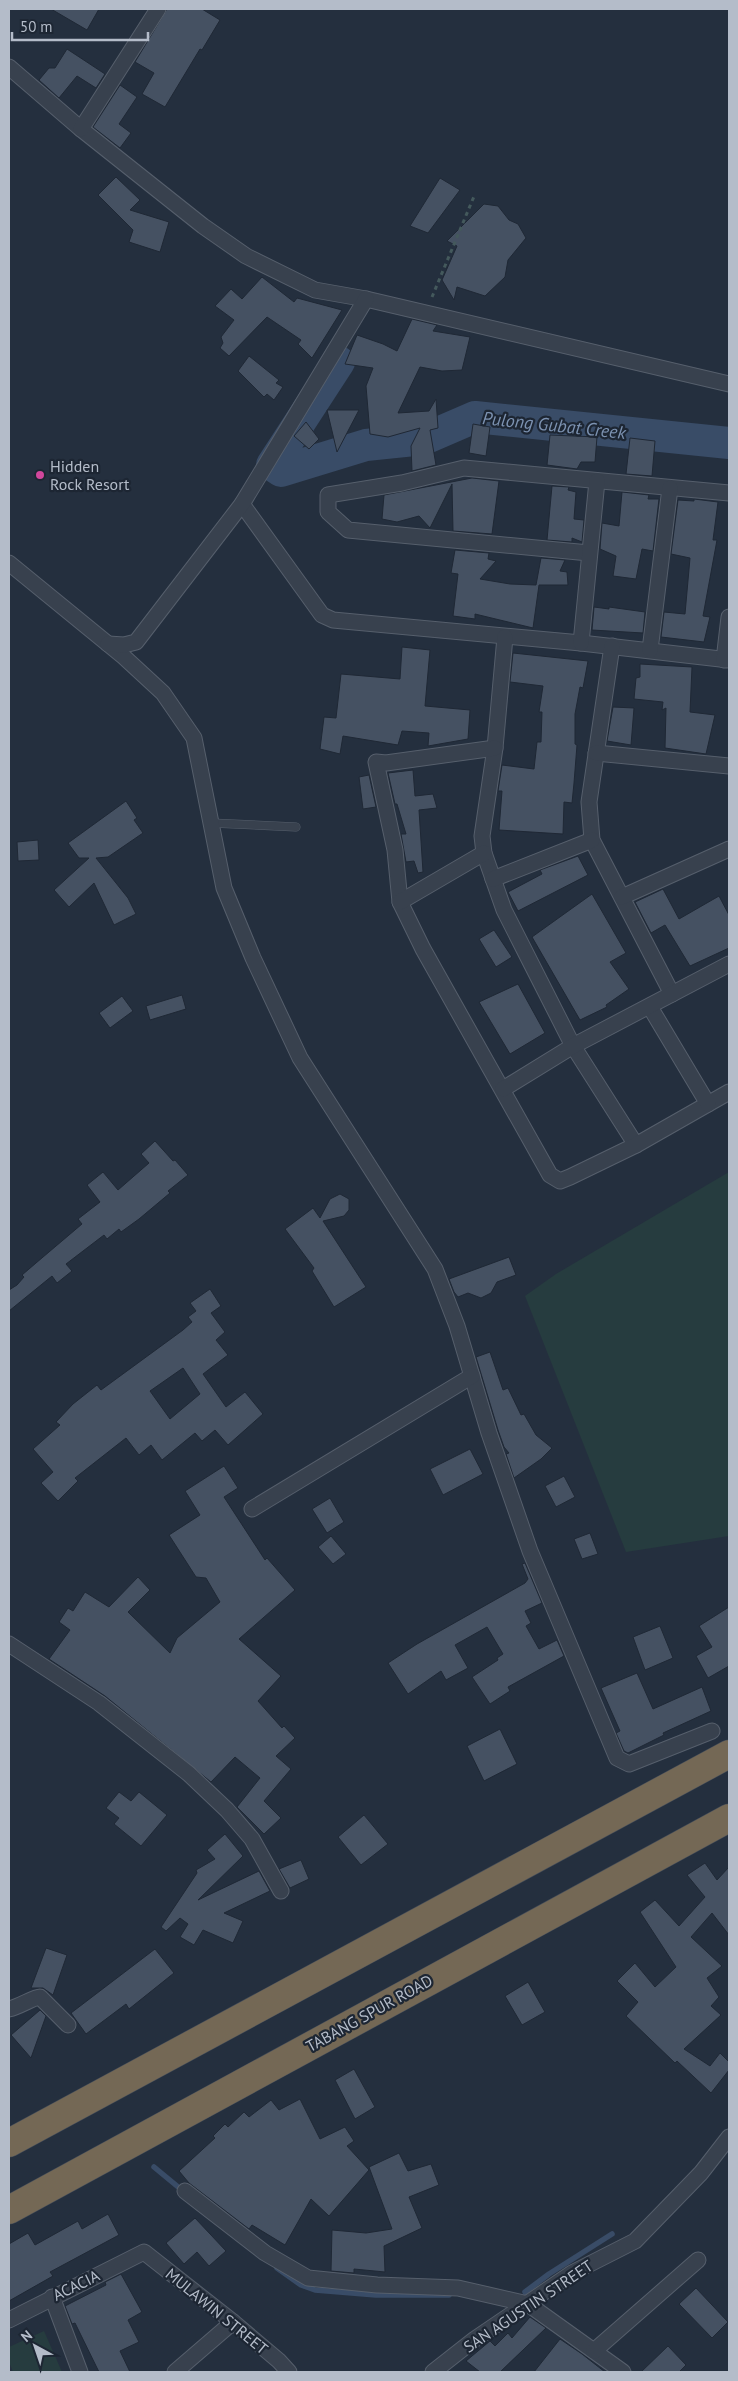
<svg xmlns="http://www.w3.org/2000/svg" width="738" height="2381" viewBox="0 0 738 2381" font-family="'PT Sans',sans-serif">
	<rect width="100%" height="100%" fill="#242f3e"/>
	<g fill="#263c3f">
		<path d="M729,1172v364l-103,16 -101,-256 31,-22z"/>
		<path d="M44,2331l18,41h-49l-4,-10v-15z"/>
	</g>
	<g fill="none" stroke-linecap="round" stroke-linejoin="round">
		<g stroke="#394c67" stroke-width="5.5">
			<path d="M154,2167l29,24"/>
			<path d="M277,2268l24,17 14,5 61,5h73"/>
			<path d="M525,2292l24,-18 63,-40"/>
		</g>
		<path stroke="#394c67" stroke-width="32" d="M339,362l-67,103 9,6 85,-26 58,-6 51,-22 254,26"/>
	</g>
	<g fill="#455162" stroke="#1f2835" fill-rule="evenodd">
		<path d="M51,9h48l-12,21z"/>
		<path d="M167,9h35l18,11 -18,30 -2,-1 -35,58 -23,-13 12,-21 -19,-11z"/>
		<path d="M67,49l38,25 -9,14 -19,-12 -18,22 -20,-18 10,-12h6z"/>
		<path d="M120,85l17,12 -18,27 12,9 -11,15 -27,-21z"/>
		<path d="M116,177l24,23 -10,10 39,12 -9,30 -31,-10 4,-12 -35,-35z"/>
		<path d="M440,178l20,12 -32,43 -18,-7z"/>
		<path d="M484,204l14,2 11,14 9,4 8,14 -18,22 -3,17 -20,19 -28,-9 -3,13 -12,-20 15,-34 -10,-5z"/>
		<path d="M262,277l32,25 3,-4 45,12 -30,48 -14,-14 3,-4 -34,-23 -38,39 -9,-8 3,-5 -2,-6 13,-17 -19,-14 16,-17 11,10z"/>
		<path d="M412,319l25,6 -4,6 37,6 -8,33 -20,1 -22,-4 -22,46 31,-2 7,-12 2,29 -8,2 6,35 -24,6 -1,-25 9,-18 -32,9 -18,-3 -4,-48 7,-18 -28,-4 12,-29 26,9 14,7z"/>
		<path d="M249,356l30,24 -3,3 7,4 -9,13 -7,-6 -3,3 -26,-26z"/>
		<path d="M327,410h32l-22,42z"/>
		<path d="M306,422l13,17 -10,10 -15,-13z"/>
		<path d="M473,424l17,3 -4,29 -17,-3z"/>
		<path d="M550,435l47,2 -2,25h-14l-4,7 -30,-4z"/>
		<path d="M630,438l25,3 -3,35 -26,-2z"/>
		<path d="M472,478l27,3 -7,53 -39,-3 -1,-47 -22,44 -11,-12 -22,6 -15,-3 2,-24z"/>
		<path d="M552,486l17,1 -1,3 8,2 -2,27 10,1 -2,22 -10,-4v4l-25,-2z"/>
		<path d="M622,492l27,3 -1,4h11l-6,52 -11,-2 -6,30 -23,-3 3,-20 -16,-7 2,-26 17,3z"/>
		<path d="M694,499l24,3 -5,38h4l-14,76 7,1 -6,25 -43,-5 3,-25 21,2 5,-56 -19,-4 7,-54 16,1z"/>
		<path d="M455,550l34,3 -1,6 8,2 -16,18 30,5 26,1 5,-27 24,2 -5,11 7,1 1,13h-29l-6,43 -58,-14v5l-22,-3 5,-42 -7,-1z"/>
		<path d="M594,607l15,2v-2l36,5 -2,21 -51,-3z"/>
		<path d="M402,647l28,3 -5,56 45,4 -2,29 -40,7 1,-13 -27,-2 -4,14 -55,-9 -3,18 -20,-5 4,-32 12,1 5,-44 59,5z"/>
		<path d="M513,653l75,8 -5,27 -3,-1 -5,27v30l2,1 -3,38 -2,20 -8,-1 -1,32 -64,-4 3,-39h-4l4,-26 32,4 3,-27h4l1,-30h-3l4,-26 -33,-4z"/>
		<path d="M640,664l52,3 -2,45 25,3 -9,39 -41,-6 1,-40 -4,2 1,-8 -29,-3 2,-21 4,-1z"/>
		<path d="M613,707l21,1 -3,37 -24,-4z"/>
		<path d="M413,770l2,26 18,-2 4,14 -18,2 4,62 -5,1 -4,-12 -8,1 -5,-28h5l-9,-30h-2l-7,-31z"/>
		<path d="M369,775l7,32 -13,2 -4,-32z"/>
		<path d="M126,801l11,17 -3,2 9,13 -35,24 -12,1 32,40 8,16 -22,11 -20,-42 -25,24 -15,-17 35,-32h-10l-11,-15z"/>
		<path d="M38,840l1,20 -21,1 -1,-19z"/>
		<path d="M578,856l10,19 -70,36 -10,-19 34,-18 -2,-4z"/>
		<path d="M663,889l16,30 40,-23 10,19v33l-39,18 -25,-41 -14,8 -16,-31z"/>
		<path d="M592,894l34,59 -16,9 19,27 -23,16 1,2 -27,13 -48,-83z"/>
		<path d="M494,930l18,27 -16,10 -17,-28z"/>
		<path d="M518,984l27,49 -35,21 -31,-52z"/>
		<path d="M182,995l4,14 -36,11 -4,-14z"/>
		<path d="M122,996l11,15 -23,17 -11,-15z"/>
		<path d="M155,1141l18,20 2,-1 13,15 -20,16 2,2 -31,26 -18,13 -2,-3 -12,10 -3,-4 -38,29 6,7 -15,12 -5,-7 -43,35v-21l8,-5 7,-8 -2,-2 14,-12 46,-39 -4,-5 22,-17 -13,-17 16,-13 15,18 31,-27 -8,-9z"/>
		<path d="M340,1194l9,5v11l-5,6 -21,5 43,66 -32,20 -22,-36 2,-3 -29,-39 28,-21 7,10 10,-19z"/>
		<path d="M509,1257l7,18 -19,7 -6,11 -10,5 -13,-5 -10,4 -4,-5 -5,-13z"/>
		<path d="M210,1289l11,17 -10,7 14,19 -9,8 12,15 -25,19 23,33 19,-15 18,22 -35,31 -13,-15 -13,11 -7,-8 -33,27 -11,-15 -12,10 -13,-17 -51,40 3,3 -20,20 -17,-18 12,-11 -20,-23 27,-24 -4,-3 17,-18 24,-19 4,5 82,-60 9,-8 -4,-5 8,-6 -6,-8zM183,1368l17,26 -30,25 -20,-28z"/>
		<path d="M490,1352l13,38 5,-2 13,27 3,-1 12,21 16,13 -11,11 -27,19 -8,-24 3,-1 -5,-6 -6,-17 -22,-73z"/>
		<path d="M470,1449l13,25 -40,21 -13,-26z"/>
		<path d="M224,1466l14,22 -14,9 41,63 2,-2 28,32 -56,49 42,37 -23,25 24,27 2,-2 11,12 -19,18 15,13 -27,32 17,17 -17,16 -27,-27 23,-29 -25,-21 -24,25 -106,-86 -56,-37 21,-29 -11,-8 9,-14 5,3 12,-19 24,15 29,-30 12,13 -22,22 42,41 7,-15 43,-36 -14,-24 -10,-1 -27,-42 31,-20 -15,-24z"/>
		<path d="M564,1476l11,21 -19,10 -11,-21z"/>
		<path d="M330,1498l14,24 -17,11 -15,-24z"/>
		<path d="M590,1533l8,21 -16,5 -8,-20z"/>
		<path d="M331,1536l15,18 -13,10 -15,-17z"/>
		<path d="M525,1563l17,40 -17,8 6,12 -5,3 13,23 18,-9 7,16 -56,31 2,4 -20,13 -18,-27 26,-17 -1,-2 6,-4 -16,-27 -32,18 13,23 -22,12 -5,-9 -33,23 -20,-31 29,-19 108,-61 3,-4 -6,-15z"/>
		<path d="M729,1607v59l-21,12 -12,-22 16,-9 -13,-21z"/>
		<path d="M660,1626l13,32 -28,12 -12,-33z"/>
		<path d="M637,1673l16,36 49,-22 9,24 -48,22 1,2 -36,18 -4,-2 -8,-18 4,-2 -19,-43z"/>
		<path d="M500,1729l17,35 -33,17 -17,-35z"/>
		<path d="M119,1792l12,9 8,-9 28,23 -26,31 -27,-22 5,-6 -13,-10z"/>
		<path d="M364,1815l24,29 -27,21 -23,-28z"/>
		<path d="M225,1834l18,22 -45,44 61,-29 11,20 -46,22 19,8 -10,22 -30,-13 -9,15 -14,-8 8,-13 -8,-6 -14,13 -5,-4 36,-54 -1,-3 19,-11 -8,-9z"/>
		<path d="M301,1860l8,19 -19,9 -11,-19z"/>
		<path d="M705,1863l12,17 12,-13v68l-17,-22 -21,24 31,29 -15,12 12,19 -8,9 10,9 -37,34 26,17 10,-13 9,9v8l-18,23 -34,-32 -2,2 -49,-47 12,-14 -21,-21 18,-18 20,24 21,-20 -36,-55 15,-12 24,26 26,-29 -18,-22z"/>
		<path d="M46,1948l21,7 -14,40 -10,-7h-12z"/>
		<path d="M155,1949l19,24 -45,36 -3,-5 -40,30 -15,-21z"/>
		<path d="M528,1982l17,30 -23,13 -17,-29z"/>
		<path d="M40,2010l6,6 -15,42 -20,-23z"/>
		<path d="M354,2069l21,38 -20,12 -20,-39z"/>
		<path d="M300,2099l20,40 25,-12 9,14 -7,5 22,24 -40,46 -18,-17 -26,46 -33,-20 -3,4 -60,-46 -10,-12 36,-33 -2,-2 12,-12 3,3 16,-15 5,5 22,-17 8,10z"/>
		<path d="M399,2153l9,18 23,-7 8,21 -30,12 13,31 -38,18 1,26 -31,-3v4l-23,-2 1,-41 34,3 26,-4 -23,-62z"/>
		<path d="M108,2214l11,21 -69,37 3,4 -44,25v-57l19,-11 7,12 43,-24 4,8z"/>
		<path d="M195,2218l31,33 -17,15 -12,-14 -13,12 -18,-21z"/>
		<path d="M121,2274l21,38 -14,8 11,22 -19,9 10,21h-31l-24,-49 -3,1 -7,-18 41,-21 -1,-3z"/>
		<path d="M696,2288l32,34 -16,16 -33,-34z"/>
		<path d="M530,2317l16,11 -46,44h-20l-14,-11 24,-20 5,5 13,-13 4,5z"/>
		<path d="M560,2339l22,15 23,18h-71z"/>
		<path d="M668,2346l18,19 -7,7h-38z"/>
	</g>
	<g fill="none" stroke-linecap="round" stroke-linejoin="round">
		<g stroke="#565f6c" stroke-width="9">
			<path id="lane" d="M211,823l85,4"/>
		</g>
		<g stroke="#565f6c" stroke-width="17">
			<g id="street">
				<path d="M9,67l72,62 122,97 43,30 69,34 51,9 363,85"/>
				<path d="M81,129l77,-120"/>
				<path d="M242,504l80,111 11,5 248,23 148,17"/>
				<path d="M589,553l-241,-23 -20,-18v-17l74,-12 62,-15 265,25"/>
				<path d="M9,563l115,94 39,36 31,45 30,150 29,70 47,100 135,211 22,57 32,107 41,118 87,207 12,6 83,-33"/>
				<path d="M505,637l-10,111 -13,88 2,17 20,57 69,136 63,99"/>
				<path d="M581,643l16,-162"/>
				<path d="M108,644l16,1 12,-3 106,-138 124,-205"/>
				<path d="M612,646l-23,156 3,38 80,154"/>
				<path d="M650,650l20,-162"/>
				<path d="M724,660l5,-43"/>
				<path d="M495,748l-109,15 -10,-1 19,88 5,52 23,47 127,226 10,6 10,-4 66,-32 93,-53"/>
				<path d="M596,753l133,13"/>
				<path d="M493,879l99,-39"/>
				<path d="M622,897l107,-48"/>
				<path d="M400,902l84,-49"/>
				<path d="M650,1007l58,97"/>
				<path d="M503,1089l70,-43 156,-82"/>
				<path d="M252,1509l220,-133"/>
				<path d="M9,1644l90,59 90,71 38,36 25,29 29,52"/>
				<path d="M9,2009c10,-2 25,-12 31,-12l28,28"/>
				<path d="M185,2191l80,62 43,25 69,7 81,3 70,16 95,68"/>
				<path d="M52,2297l28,75"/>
				<path d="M9,2320l135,-68 89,70 46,39 10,11"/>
				<path d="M594,2351l104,-91"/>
				<path d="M175,2372l58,-50"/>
				<path d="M433,2372l42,-33 97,-66 63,-32 66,-68 28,-36"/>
			</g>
		</g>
		<g stroke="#434c59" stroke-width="29">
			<g id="highway">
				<path d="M9,2143l720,-389"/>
				<path d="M9,2210l720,-392"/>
			</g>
		</g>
		<path stroke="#44595c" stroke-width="3" stroke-dasharray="4 4" stroke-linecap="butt" d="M432,297l43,-103"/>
		<use href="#lane" stroke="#38414e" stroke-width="8"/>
		<use href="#street" stroke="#38414e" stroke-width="15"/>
		<use href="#highway" stroke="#746855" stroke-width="28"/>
	</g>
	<circle fill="#d1479c" stroke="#1d2633" stroke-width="2" cx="40" cy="475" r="5"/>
	<g text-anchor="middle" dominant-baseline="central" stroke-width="4.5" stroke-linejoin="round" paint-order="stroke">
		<g font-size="16" fill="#b4bcc9" stroke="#1d2633" text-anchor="start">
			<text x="50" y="466">Hidden<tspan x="50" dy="18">Rock Resort</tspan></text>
		</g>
		<g font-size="16" fill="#b4bcc9" stroke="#1d2633">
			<text transform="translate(369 2013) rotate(-29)">TABANG SPUR ROAD</text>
			<text transform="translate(76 2285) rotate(-26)">ACACIA</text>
			<text transform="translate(528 2306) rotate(-34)">SAN AGUSTIN STREET</text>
			<text transform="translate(217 2311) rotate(39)">MULAWIN STREET</text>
		</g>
		<g font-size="18" font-style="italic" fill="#7c92b1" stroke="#1d2633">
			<text transform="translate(554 425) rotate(6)">Pulong Gubat Creek</text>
		</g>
	</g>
	<rect width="738" height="2381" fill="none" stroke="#b4bcc9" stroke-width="20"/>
	<g transform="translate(35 2346) rotate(320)" stroke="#1d2633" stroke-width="4" paint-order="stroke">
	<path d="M0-4L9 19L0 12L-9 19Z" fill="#b4bcc9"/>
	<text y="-8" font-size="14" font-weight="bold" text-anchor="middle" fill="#b4bcc9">N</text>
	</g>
	<path d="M12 32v8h136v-8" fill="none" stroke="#b4bcc9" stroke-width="2.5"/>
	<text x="20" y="32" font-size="15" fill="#b4bcc9" stroke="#1d2633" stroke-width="4" paint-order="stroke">50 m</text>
</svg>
